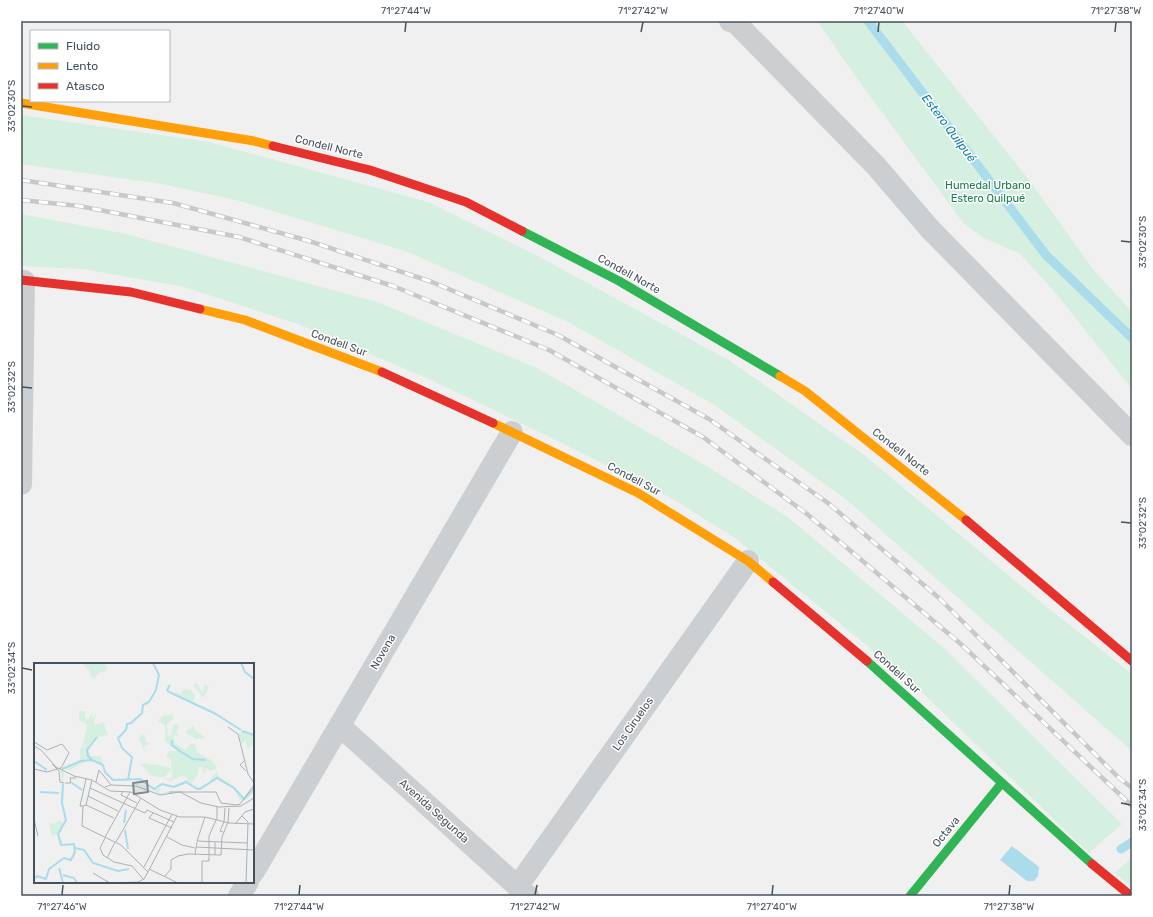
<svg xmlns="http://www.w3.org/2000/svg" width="1153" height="917" viewBox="0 0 1153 917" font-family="Rubik,sans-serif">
	<rect width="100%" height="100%" fill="#f1f0f0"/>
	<g fill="#d5efe0">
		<path d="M817,21h85l127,159 64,89 39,43v77l-78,-98 -34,-37 -36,-16 -20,-14 -105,-143z"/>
		<path d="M21,115l188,27 219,60 110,54 192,105 134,94 179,149 89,70v77l-284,-250 -135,-97 -147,-83 -161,-70 -165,-50 -78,-17 -141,-20z"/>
		<path d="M21,214l105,20 251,68 160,66 173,100 79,50 155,130 178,176 -33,29 -181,-174 -173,-141 -66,-41 -107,-54 -133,-64 -131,-55 -114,-37 -101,-18 -62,-3z"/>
		<path d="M1132,857v30l-17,-14z"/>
	</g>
	<path fill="#aadcec" d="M1012,846l27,21 -1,9 -4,5h-7l-27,-21z"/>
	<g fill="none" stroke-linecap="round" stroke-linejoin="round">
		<g stroke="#aadcec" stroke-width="9">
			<path d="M868,21l178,234 86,83"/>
			<path d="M1121,849l11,-7"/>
		</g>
		<g stroke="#cccfd1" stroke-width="22">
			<path d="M730,21l6,2 140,143 54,63 202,206"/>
			<path d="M21,484l3,-203"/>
			<path d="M340,726l188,170"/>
			<path d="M253,873l259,-441"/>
			<path d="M517,887l231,-326"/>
			<path d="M239,896l9,-14"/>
		</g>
		<g stroke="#30b455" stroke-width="9">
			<path d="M522,231l97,50 161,95"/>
			<path d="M867,661l225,203"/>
			<path d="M910,896l91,-112"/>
		</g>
		<g stroke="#ff9f0a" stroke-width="9">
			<path d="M21,103l233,38 19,5"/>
			<path d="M200,309l45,11 137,52"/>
			<path d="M780,376l25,15 161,129"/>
			<path d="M493,423l145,70 110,68 25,21"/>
		</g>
		<g stroke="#e5322d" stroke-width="9">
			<path d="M273,146l97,24 96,32 56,29"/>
			<path d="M21,280l110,12 69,17"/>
			<path d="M382,372l111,51"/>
			<path d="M966,520l166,141"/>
			<path d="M773,582l94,79"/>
			<path d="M1092,864l39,32"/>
		</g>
		<g stroke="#c6c8ca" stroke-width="4.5">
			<g id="rail">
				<path d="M21,180l152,23 136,38 123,41 126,53 151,84 119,84 111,95 179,179 14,11"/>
				<path d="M21,200l58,6 160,31 154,49 156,64 154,87 104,77 155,131 170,161"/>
			</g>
		</g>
		<use href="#rail" stroke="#fff" stroke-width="3" stroke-dasharray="9" stroke-linecap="butt"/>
	</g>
	<path fill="none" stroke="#47515c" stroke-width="1.5" d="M405,32l1,-10M641,32l2,-10M878,32l1,-10M1115,32l1,-10M22,106l10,1M1121,241l10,1M22,387l10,1M1121,522l10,1M22,668l10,2M1121,803l10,2M62,895l1,-10M299,895l1,-10M535,895l2,-10M772,895l1,-10M1009,895l1,-10"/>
	<g text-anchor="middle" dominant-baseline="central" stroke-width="3" stroke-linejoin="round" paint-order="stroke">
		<g font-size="11" fill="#47515c" stroke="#fff">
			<text transform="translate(329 147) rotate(14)">Condell Norte</text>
			<text transform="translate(629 274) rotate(29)">Condell Norte</text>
			<text transform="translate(339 343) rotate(20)">Condell Sur</text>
			<text transform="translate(901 452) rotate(38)">Condell Norte</text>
			<text transform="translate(634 479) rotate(28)">Condell Sur</text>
			<text transform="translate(383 652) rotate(-60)">Novena</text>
			<text transform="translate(897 672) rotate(42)">Condell Sur</text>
			<text transform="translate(633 724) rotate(-55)">Los Ciruelos</text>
			<text transform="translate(434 811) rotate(42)">Avenida Segunda</text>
			<text transform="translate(946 832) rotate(-51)">Octava</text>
		</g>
		<g font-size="11" fill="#187e4f" stroke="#fff">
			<text x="988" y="185">Humedal Urbano<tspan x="988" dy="13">Estero Quilpué</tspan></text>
		</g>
		<g font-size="12" font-style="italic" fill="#0d7ca1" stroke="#fff">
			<text transform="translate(949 128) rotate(53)">Estero Quilpué</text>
		</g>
	</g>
	<g transform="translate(34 663)">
		<rect width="220" height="220" fill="#f1f0f0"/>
		<path d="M48,0h21l4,4 -1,4 -8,2 -3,5 -4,-1 -1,-5zM163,20l6,10 1,-8 5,2 -6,11 -10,-13zM150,26l7,1 4,6 -2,5 9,8 -28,-14 2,-4 4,4zM45,48h6v7l3,1 4,-6v7l4,-8 -2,13 9,-3 5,13 -9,2 -10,9 -6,-1 4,-20 -8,-5zM138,51l2,4 -7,6 1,11 3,2 2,-12 4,-1 2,3 -3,6 3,1 -2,3 -3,-4 1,10 11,7 5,-7 4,1 2,8 17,10 3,7 -6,2 -6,-3 1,4 -3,1 -1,-6h-3l-2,9 -6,8 8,3 9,-4 9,-12v4l18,12 9,11 10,-11v6l-8,7h-6l-6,-11 -17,-10 -18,11 -15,-8 -12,6 -9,-4 -6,5 3,-1v5l19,-3 6,2 5,3 -8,-3 -23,3 -25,-9 -13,1 14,-2 10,3 -7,-3 -7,-1h7l18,9h3l-4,-1v-3l-6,-2 -9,-7 -16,1 -11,-1 -8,-6 -2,-9 -8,-3 -8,-1 -17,9 -6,-1 -2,30 4,21 -7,15 4,9h12v12l-4,5 -7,-2 -4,2 -12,10 -3,9 -7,-3 -4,2 4,-3 7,3 3,-9 13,-12h3l5,2 4,-3 1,-11 -13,-1 -3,-11 -6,2 -3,-13 6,1 5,-4 3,4 2,-3 -4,-19 1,-23 -2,-11 10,-2 10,-6v-11l3,-3h7l-2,6 3,4h10l4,16 10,8 24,-1 16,9 7,-5 10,3 16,-7 -5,-4 -11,6 -9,-2 9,-1 -1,-19 -5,-3 3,-5h8l-12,-10v-16l-7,-4 5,-5zM159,63l3,5 11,7 -11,1 -10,-6 1,-3zM207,69l13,4v7l-6,6 -3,-8 -4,3 -3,-10zM108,72h3l1,7 4,1 -6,4 1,5 -6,-14zM109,100l26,4 1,2 2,-1 -7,9h-7l-6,-1 -11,-11z" fill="#d5efe0"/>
		<path fill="none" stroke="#aadcec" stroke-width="2" d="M207,0l4,9 9,7M136,22l-3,5 2,2 45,21 27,17M208,68l12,4M138,77v5l9,7 12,7 13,1M58,97l-4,-4 -1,-6 10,-13M0,98l13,9M28,106l19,-8 11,-1 11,5 2,7 8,8 27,-1 14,10 8,-5 12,3 12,-5 11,7h3l17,-11 17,10 10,11 10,-11M94,117l4,-23 -10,-9 -4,-10 8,-8 1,-6 4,-1 11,-10 1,-8 6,-3 7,-12 3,-15 -6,-12M38,120l10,7M6,129l19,1M90,160l2,-13M91,167l3,19M41,185l9,2 9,13 25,8 11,-2M25,205l4,15M29,212l11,3 3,5M0,216l3,-3 9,3 3,-10 15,-11 7,2 4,-8 -1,-8 -13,1 -3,-11 8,-14 -4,-17 1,-19"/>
		<path fill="none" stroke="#adb0b5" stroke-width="1" d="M194,64l10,7 10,40 6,9M0,79l13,8 15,-6 7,9 -8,15 -14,4 -13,-3M0,83l7,4 15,17 18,9 18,4M210,98l-4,4 6,6M18,101l7,7 1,11 4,1M58,117l18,11 21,1 29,18 20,7h25l24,6 25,1M62,119l3,-12 12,15M31,120h6l-1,-5h6M71,124l6,-2 25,1 24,9 20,-3 21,11 18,4 22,-1 13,-8M56,125l55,25 2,-3 27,12M89,128l-2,4 16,8M135,129h47l5,11 15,2 4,-1 14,-19M54,133l30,15M52,142l28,13M49,143l-1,20 39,19M49,143h-3l6,-27M49,143l3,-1 6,-25M183,144v13M119,150l-4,5 23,10M208,153l6,6 -2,61M171,154l-8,24 50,2M0,156l4,17M220,160v21M201,161l10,-12 9,-3M189,169l-3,-1 4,-9 1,-14M71,174l25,-45M133,174l15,8 13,3M71,175l-5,10 3,7 11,7 18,4 12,14M82,179l25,-44M87,182l27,27 29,-56M162,184l58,3M161,191l2,-12M181,192v-13M73,195l8,-16M110,204l28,-53M115,206l29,14M59,210l17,10 28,-1 6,-3 4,-7M131,213l6,-7v-9l7,-4 10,-2 33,1 1,-18 6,-15 1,-14M168,220v-22h7v-25l7,-16"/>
		<path fill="#828990" fill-opacity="0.15" stroke="#828990" stroke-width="2" d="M113,118l1,11 -14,2 -1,-11z"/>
		<rect width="220" height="220" fill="none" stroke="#47515c" stroke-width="2"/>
	</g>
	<rect width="1153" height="917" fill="none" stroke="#ffffff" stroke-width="44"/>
	<rect x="30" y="30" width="140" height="72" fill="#ffffff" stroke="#b5b9be"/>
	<rect x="38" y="43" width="20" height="6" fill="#30b455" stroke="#b5b9be"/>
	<text x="66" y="50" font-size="12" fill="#47515c">Fluido</text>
	<rect x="38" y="63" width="20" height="6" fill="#ff9f0a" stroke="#b5b9be"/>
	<text x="66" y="70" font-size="12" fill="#47515c">Lento</text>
	<rect x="38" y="83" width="20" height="6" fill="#e5322d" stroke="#b5b9be"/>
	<text x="66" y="90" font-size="12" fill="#47515c">Atasco</text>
	<rect x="22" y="22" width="1109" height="873" fill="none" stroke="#47515c" stroke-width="1.5"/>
	<g font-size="10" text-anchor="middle" fill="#47515c">
		<text x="406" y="14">71°27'44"W</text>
		<text x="643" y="14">71°27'42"W</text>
		<text x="879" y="14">71°27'40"W</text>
		<text x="1116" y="14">71°27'38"W</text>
		<text transform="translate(11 106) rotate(-90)" y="4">33°02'30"S</text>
		<text transform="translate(1142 242) rotate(-90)" y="4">33°02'30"S</text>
		<text transform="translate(11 387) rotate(-90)" y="4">33°02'32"S</text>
		<text transform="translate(1142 523) rotate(-90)" y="4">33°02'32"S</text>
		<text transform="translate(11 668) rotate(-90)" y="4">33°02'34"S</text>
		<text transform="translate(1142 805) rotate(-90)" y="4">33°02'34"S</text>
		<text x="62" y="910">71°27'46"W</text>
		<text x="299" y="910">71°27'44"W</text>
		<text x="535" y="910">71°27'42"W</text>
		<text x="772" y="910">71°27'40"W</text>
		<text x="1009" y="910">71°27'38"W</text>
	</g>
</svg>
